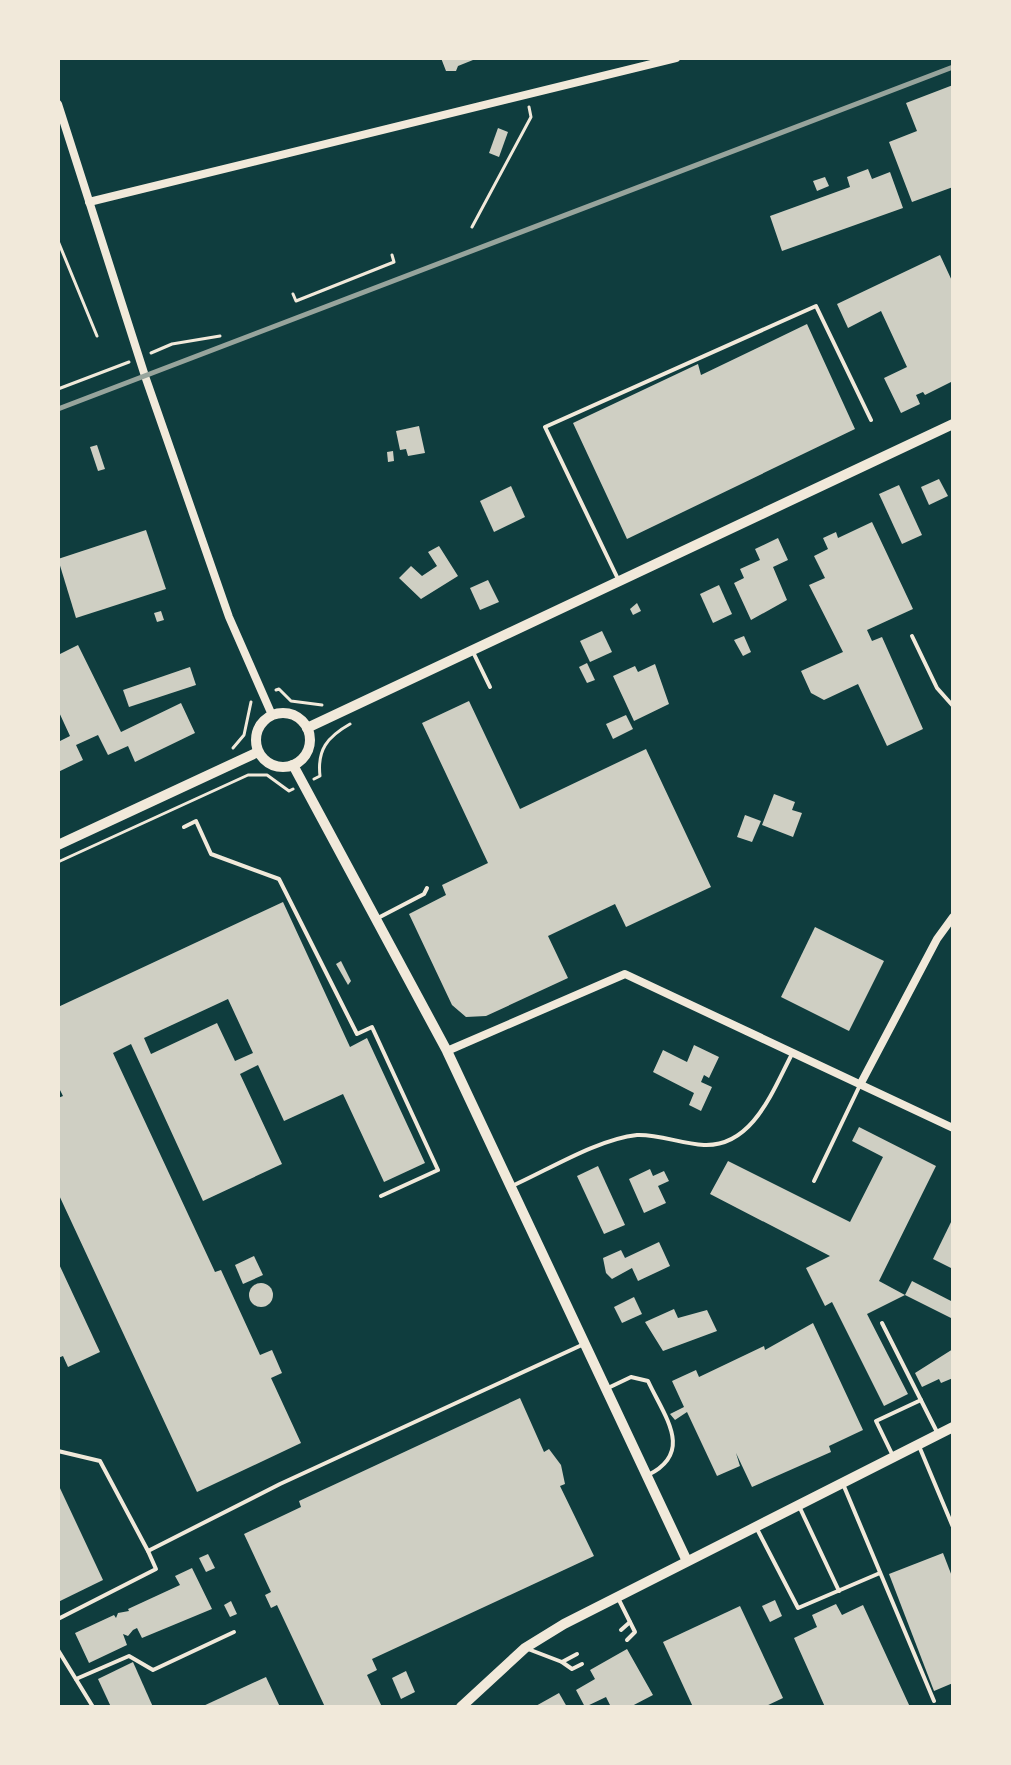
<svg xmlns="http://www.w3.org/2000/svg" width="1011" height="1765" viewBox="0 0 1011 1765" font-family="'Fira Sans',sans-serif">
	<rect width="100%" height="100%" fill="#0f3d3e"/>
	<g fill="#cfcfc3" fill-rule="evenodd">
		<path d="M441,58h37l-20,8 -2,5h-10z"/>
		<path d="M953,85v102l-41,15 -23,-60 28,-11 -11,-28z"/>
		<path d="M498,128l10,4 -9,25 -10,-4z"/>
		<path d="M868,169l4,10 18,-7 13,36 -121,43 -12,-35 80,-29 -3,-10z"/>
		<path d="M825,177l4,9 -12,5 -4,-10z"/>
		<path d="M940,255l13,28v98l-28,14 -2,-3 -7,3 4,9 -19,9 -17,-35 23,-11 -26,-56 -33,17 -11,-24z"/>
		<path d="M807,324l48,105 -228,110 -54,-116 125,-59 3,11z"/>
		<path d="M419,426l6,27 -17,3 -2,-7 -6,1 -4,-19z"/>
		<path d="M97,445l8,24 -7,2 -8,-24z"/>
		<path d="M393,451l1,10 -6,1 -1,-10z"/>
		<path d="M939,479l9,17 -19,9 -8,-18z"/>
		<path d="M899,485l23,50 -20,9 -23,-50z"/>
		<path d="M511,486l14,31 -31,15 -14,-31z"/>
		<path d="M872,522l41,87 -46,21 5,11 10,-4 41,92 -36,17 -29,-62 -34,16 -13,-7 -10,-22 42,-19 -34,-67 16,-7 -11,-22 14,-7 -5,-11 13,-6 2,6z"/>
		<path d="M146,530l20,59 -90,29 -18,-59z"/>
		<path d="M778,538l10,22 -15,7 14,33 -36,20 -17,-37 10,-5 -4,-9 20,-9 -5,-11z"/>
		<path d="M439,546l19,30 -37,23 -22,-21 12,-12 11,10 15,-10 -9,-14z"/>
		<path d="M488,580l11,22 -19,8 -10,-22z"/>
		<path d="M719,585l13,29 -19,9 -13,-29z"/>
		<path d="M637,603l4,8 -8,4 -3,-6z"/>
		<path d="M161,611l3,9 -7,2 -3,-9z"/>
		<path d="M602,631l10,21 -22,10 -10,-21z"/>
		<path d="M744,636l7,16 -8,4 -9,-16z"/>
		<path d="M78,645l43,87 60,-29 14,30 -60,29 -7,-16 -20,9 -10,-20 -22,10 7,15 -25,12v-30l12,-6 -12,-26v-55z"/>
		<path d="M587,663l8,17 -8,3 -8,-16z"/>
		<path d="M655,664l14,40 -35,17 -21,-45 22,-10 3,6z"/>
		<path d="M190,667l6,18 -67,22 -6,-17z"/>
		<path d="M469,701l51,108 126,-60 65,138 -85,40 -11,-23 -67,32 20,42 -82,38 -20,1 -14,-12 -43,-91 37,-19 -4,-10 46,-22 -66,-140z"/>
		<path d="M626,715l7,14 -20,10 -7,-15z"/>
		<path d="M774,794l21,8 -3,8 10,3 -9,24 -31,-12z"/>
		<path d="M745,815l16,6 -9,21 -15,-5z"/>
		<path d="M283,902l67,145 17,-9 58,125 -41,19 -41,-88 -59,27 -26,-56 -18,9 42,90 -79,37 -72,-157 -18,9 102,219 6,-2 39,85 12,-5 10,23 -11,5 30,65 -104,49 -139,-299v-95l5,-2 -5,-10v-79zM228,999l25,54 -18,8 -18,-38 -66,31 -7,-16z"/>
		<path d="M815,927l69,34 -35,70 -68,-34z"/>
		<path d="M341,961l10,20 -3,4 -12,-21z"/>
		<path d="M694,1045l25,12 -10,21 -5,-3 -3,7 11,5 -11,24 -12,-6 5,-12 -41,-21 10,-22 24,12z"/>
		<path d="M859,1127l77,39 -57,115 26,14 -38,19 41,80 -24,12 -52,-104 -7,4 -19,-38 24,-12 -120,-62 18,-33 122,61 33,-65 -31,-16z"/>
		<path d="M598,1166l27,59 -21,9 -27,-58z"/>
		<path d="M650,1169l3,7 11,-5 5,10 -11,5 8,17 -22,10 -15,-34z"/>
		<path d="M953,1218v51l-20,-10z"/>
		<path d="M659,1242l11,24 -32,15 -6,-13 -20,11 -6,-6 -3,-15 18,-8 4,8z"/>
		<path d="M254,1256l9,19 -20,9 -8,-19z"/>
		<path d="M58,1262l42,90 -32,15 -5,-11 -5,2z"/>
		<path d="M912,1281l41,21v17l-48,-24z"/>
		<circle cx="261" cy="1295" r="12"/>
		<path d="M634,1297l8,17 -20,9 -8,-16z"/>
		<path d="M674,1309l4,9 29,-8 10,21 -54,20 -18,-29z"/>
		<path d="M813,1323l50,107 -34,16 2,6 -79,35 -16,-34 4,13 -23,10 -30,-64 -12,8 -5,-6 14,-7 -12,-26 24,-11 3,7 65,-31 1,4z"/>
		<path d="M953,1349v29l-12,5 -2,-4 -17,8 -7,-14z"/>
		<path d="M520,1398l24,54 5,-3 12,16 4,19 -5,2 34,70 -222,103 5,11 -10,5 15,32h-57l-48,-102 -6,3 -6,-13 6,-3 -27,-58 57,-27 -2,-6z"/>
		<path d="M58,1484l45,96 -45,22z"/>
		<path d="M943,1553l10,26v104l-19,8 -45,-117z"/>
		<path d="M208,1554l7,14 -9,4 -7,-14z"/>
		<path d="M192,1568l20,41 -70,29 -5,-10 -4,2 -5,6 -5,-2 4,11 -38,18 -14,-30 39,-18 2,3 2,-5 11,-2 -1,-2 52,-24 -5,-9z"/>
		<path d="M775,1600l7,16 -12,6 -8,-16z"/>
		<path d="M231,1601l6,13 -7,3 -6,-12z"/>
		<path d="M836,1604l6,11 21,-10 47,102h-85l-31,-69 23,-11 -5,-12z"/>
		<path d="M740,1606l43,92 -19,9h-71l-30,-65z"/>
		<path d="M627,1649l26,46 -23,12h-19l-5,-10 -21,10 -9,-17 19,-11 -5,-9z"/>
		<path d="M133,1662l20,45h-42l-13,-28z"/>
		<path d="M406,1671l9,21 -14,7 -9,-21z"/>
		<path d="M266,1677l14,30h-79z"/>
		<path d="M559,1693l8,14h-33z"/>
	</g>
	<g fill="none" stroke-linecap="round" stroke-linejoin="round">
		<g stroke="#f1e9da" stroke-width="3">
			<path d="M472,227l59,-110 -2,-10"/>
			<path d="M58,241l39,95"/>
			<path d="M293,294l3,7 98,-39 -2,-7"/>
			<path d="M151,353l21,-9 48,-8"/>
			<path d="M58,389l71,-27"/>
			<path d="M276,690l3,-1 12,12 31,4"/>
			<path d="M233,748l11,-13 7,-33"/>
			<path d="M314,779l6,-3c-3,-26 7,-39 30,-52"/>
			<path d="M58,862l190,-87h19l22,16 4,-2"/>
		</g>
		<g stroke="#f1e9da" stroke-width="4">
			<path d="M618,579l-73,-152 271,-121 55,114"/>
			<path d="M912,636l25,52 16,18"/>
			<path d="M472,650l18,37"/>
			<path d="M184,827l12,-6 15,33 68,25 78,155 15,-7 66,143 -57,26"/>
			<path d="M376,919l48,-25 3,-6"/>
			<path d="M814,1181l46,-96"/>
			<path d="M512,1186c36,-16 86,-47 125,-51 22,-1 44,9 67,10 49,2 69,-55 88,-91"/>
			<path d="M882,1323l55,109"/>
			<path d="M608,1388l23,-11 17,4c16,35 47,71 0,94"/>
			<path d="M919,1446l34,81"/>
			<path d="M58,1451l42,10 48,90 132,-67 304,-140"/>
			<path d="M893,1456l-17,-35 45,-21"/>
			<path d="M843,1484l91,217"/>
			<path d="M799,1506l40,85"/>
			<path d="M756,1527l42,81 82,-35"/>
			<path d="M618,1598l17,34 -8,8"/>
			<path d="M58,1619l98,-50 -8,-18"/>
			<path d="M621,1630l9,-8"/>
			<path d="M528,1649l34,13 10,7 10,-5"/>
			<path d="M58,1650l35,57"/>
			<path d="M562,1662l15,-8"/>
			<path d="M76,1679l53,-23 24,14 81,-38"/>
		</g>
		<g stroke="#f1e9da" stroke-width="8">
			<path d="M58,104l87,272 84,241 43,98"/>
			<path d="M89,202l587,-144"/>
			<path d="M447,1051l178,-77 328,154"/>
			<path d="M861,1083l76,-144 16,-22"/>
		</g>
		<g stroke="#f1e9da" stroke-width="10">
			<circle cx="283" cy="740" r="27"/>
			<path d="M307,728l646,-304"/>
			<path d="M293,765l154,286 239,508"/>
			<path d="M58,845l200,-93"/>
			<path d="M461,1707l64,-59 39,-24 389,-197"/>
		</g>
		<path stroke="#97a49c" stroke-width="5" d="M58,409l895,-342"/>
	</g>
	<rect width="1011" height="1765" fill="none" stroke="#f1e9da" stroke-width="120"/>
</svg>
